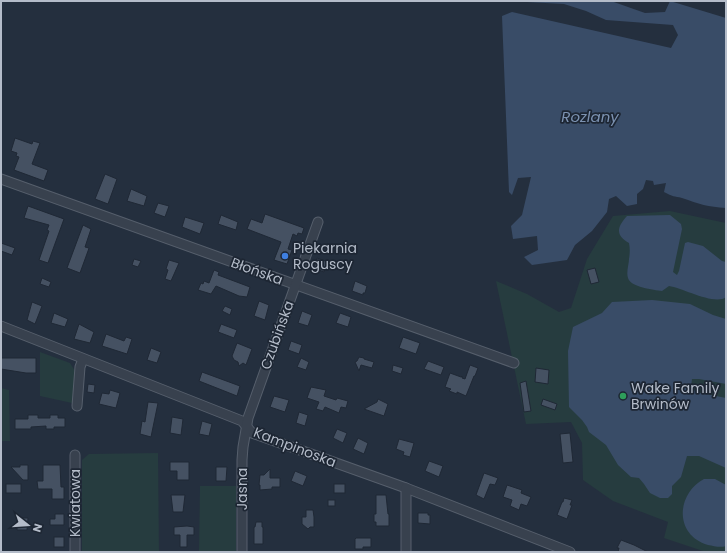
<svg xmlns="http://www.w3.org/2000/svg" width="727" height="553" viewBox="0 0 727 553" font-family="Poppins,sans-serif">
	<rect width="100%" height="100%" fill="#242f3e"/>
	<g fill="#263c3f">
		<path d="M670,211l56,12v329h-20l-42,-14 4,-16 -55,-21 -30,-21 -1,-37 -11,-21 -45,2 -30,-143 31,13 32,18 12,-4 16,-49 26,-43z"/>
		<path d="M40,352l30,11 5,8 -3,32 -32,-7z"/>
		<path d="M1,388l8,2 1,51h-9z"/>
		<path d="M158,453l1,99h-77v-92l7,-6z"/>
		<path d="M200,486h36v65h-37z"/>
	</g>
	<g fill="#394c67">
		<path d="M507,1h104l34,12 20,-1 5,-11 56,17v190c-18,-1 -27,-4 -44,-10 -8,-2 -9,-1 -18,-6l2,-9 -12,2 -1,-4 -7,-1 -3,9 -6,5v10l-10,2 -11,-10 -7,3 -2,13 -15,19 -17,14 -8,15 -35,5 -8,-8 14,-7 -1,-14 -24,3 -2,-13 11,-11 9,-38 -13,1 -6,17 -3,-3 -7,-176 10,-4 159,36 7,-13 -5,-10 -67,-5 -20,-9 -22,-7z"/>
		<path d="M670,215l11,9 1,5 -9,43 4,3 2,-4 6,-28 3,-1 15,4 19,15 4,1v35c-11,9 -43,-9 -57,-11l-7,5c-8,-1 -32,-4 -34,-13 -2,-6 1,-14 1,-19 1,-6 1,-11 0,-16 -14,-8 -12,-16 -2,-27z"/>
		<path d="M652,300l38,4 23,11 13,4v65l-27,-5h-7l-1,8 5,5 30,6v70l-27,-12h-12l-6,21 -9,9v8l-4,4h-8l-10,-5 -6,-9 -5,-6 -8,-1 -13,-12 -12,-20 -17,-13 -2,-5 -5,-7 -13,-13 -1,-56 5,-24 29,-14 10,-11z"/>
		<path d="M704,479h11l11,6v61c-6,2 -12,0 -18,-1 -34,-10 -32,-51 -4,-66z"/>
	</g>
	<g fill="#455162" stroke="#1f2835">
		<path d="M15,138l17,6 1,-3 7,2 -8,21 16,6 -4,11 -30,-11 5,-13 -3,-1 1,-3 -6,-2z"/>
		<path d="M105,174l12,5 -9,25 -13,-5z"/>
		<path d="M131,189l16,7 -3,10 -17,-5z"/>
		<path d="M158,203l11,3 -4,11 -11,-4z"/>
		<path d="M28,206l36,13 -16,44 -9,-3 10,-29 -2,-1 2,-5 -25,-7z"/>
		<path d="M265,214l39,14 -2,6 -4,-1 -1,3 -4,-2 -5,15 4,1 -5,14 -13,-4 7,-18 -34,-13 4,-10 11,4z"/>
		<path d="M221,215l17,7 -2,8 -18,-6z"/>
		<path d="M185,217l19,6 -4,11 -18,-7z"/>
		<path d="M83,225l8,4 -6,18 4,1 -1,3 -8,22 -13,-5z"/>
		<path d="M1,243l14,5 -3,7 -11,-4z"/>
		<path d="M317,258l11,4 -4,10 -10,-4z"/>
		<path d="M134,259l7,2 -3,6 -6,-2z"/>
		<path d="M169,260l10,3 -8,18 -6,-2 3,-9 -2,-1z"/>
		<path d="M595,268l4,14 -8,2 -4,-14z"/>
		<path d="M214,270l5,2 -1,3 32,12 -3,10 -8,-1 -23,-10 -5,8 -13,-4 3,-7 2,1 1,-3 5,2z"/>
		<path d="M42,278l9,4 -2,5 -9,-3z"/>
		<path d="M355,281l12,5 -2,7h-2v2l-11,-4z"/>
		<path d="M259,301l10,4 -4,15 -11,-4z"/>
		<path d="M32,302l10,4 -7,18 -8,-4z"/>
		<path d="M225,306l7,3 -2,6 -8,-4z"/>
		<path d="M302,311l10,4 -4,11 -10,-3z"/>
		<path d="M54,313l14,6 -3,8 -14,-4z"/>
		<path d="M340,313l11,4 -3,10 -12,-4z"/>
		<path d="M79,324l15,8 -4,11 -16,-4z"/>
		<path d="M221,324l16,6 -3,8 -16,-6z"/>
		<path d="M106,334l18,7 2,-4 6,2 -5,15 -25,-8z"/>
		<path d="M403,337l17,6 -4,11 -17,-6z"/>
		<path d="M291,341l11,4 -3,9 -11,-4z"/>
		<path d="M237,343l15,6 -6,16 -3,-2 -4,3 -1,-4 -4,-2 -2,-4z"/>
		<path d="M151,348l10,4 -4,11 -10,-3z"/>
		<path d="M359,357l5,1v1l10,3 -2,6 -11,-3 -2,6 -4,-9 2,-1z"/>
		<path d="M1,358h35v15h-10l-25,-4z"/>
		<path d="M301,358l8,4 -3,8 -9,-3z"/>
		<path d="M428,361l16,6 -3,8 -17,-6z"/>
		<path d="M393,365l10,3 -2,6 -9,-3z"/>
		<path d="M470,365l8,3 -3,8h-1l-8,20 -9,-4v2l-8,-3 2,-2 -6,-2 5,-14 11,4 1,-1v2l3,1z"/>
		<path d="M536,368l13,2 -1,14 -13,-2z"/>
		<path d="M202,372l38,14 -3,10 -38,-15z"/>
		<path d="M526,381l5,30 -7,1 -4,-29z"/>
		<path d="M88,384l7,1 -1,8 -7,-1z"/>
		<path d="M311,387l15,3 -2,6 12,4 1,-2 11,3 -2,7 -5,-1 -2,6 -14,-6 -2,4 -7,-2 3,-7 -12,-4z"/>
		<path d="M110,390l10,3 -4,15 -17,-4 3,-11 7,1z"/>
		<path d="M274,396l15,4 -4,12 -15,-5z"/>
		<path d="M378,399l10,5 -4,12 -20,-7 13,-7z"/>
		<path d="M543,399l14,5 -2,6 -14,-5z"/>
		<path d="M148,402l10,1 -7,34 -11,-3 2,-13 3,1z"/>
		<path d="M299,412l9,3 -3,11 -9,-3z"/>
		<path d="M28,415h10v3h12v-3h8v3h7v9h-11v2h-8v-3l-15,1v2h-16v-10h13z"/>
		<path d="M172,417l11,2 -2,16 -11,-2z"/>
		<path d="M202,421l10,3 -3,12 -10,-2z"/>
		<path d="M337,429l10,4 -4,10 -10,-5z"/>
		<path d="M570,433l3,29 -10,1 -3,-29z"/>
		<path d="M358,438l10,5 -4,11 -11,-5z"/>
		<path d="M399,439l15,4 -4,14 -7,-2 1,-3 -8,-3z"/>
		<path d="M429,461l14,5 -4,11 -14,-6z"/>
		<path d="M170,462h19v18h-12v-9h-7z"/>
		<path d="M20,465h8v15h-5l-12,-13h9z"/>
		<path d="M43,465h17l1,22h3v12h-12v-10h-14l-1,-8h6z"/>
		<path d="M216,467h11l-1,14h-10z"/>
		<path d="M270,469v9h10v9h-8v2l-12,1v-5h-1l1,-10h4z"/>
		<path d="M295,471l12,5 -4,10 -12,-5z"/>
		<path d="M484,473l14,5 -3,7 -5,-1 -6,15 -8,-4z"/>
		<rect x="6" y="484" width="15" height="9"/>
		<rect x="334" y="484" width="11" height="9"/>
		<path d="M507,485l15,5 -1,3 10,4 -4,9 -6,-2 -2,6 -9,-4 2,-6 -9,-3z"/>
		<path d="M171,495h14l-2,17h-10z"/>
		<path d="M376,495h10l2,19h1v12h-13v-4h-2v-8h2z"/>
		<path d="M564,498l8,2 -2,5h2l-5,14 -10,-4 5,-13h1z"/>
		<rect x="328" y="500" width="7" height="6"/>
		<path d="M306,510h7l1,7v10h-4l-2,2 -6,-5v-7h4z"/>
		<path d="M418,513h10v2h2v9l-12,-1z"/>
		<path d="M55,514h9v11h-14v-6h5z"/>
		<path d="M17,518h11l-1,12h-10z"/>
		<path d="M256,522h6v5h1v17h-9v-17h1z"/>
		<path d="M187,526l7,1v8h-7v12h-7v-12h-6v-8z"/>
		<rect x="54" y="537" width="10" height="10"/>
		<path d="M356,538h15v9h-8v2h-8v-10z"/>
		<path d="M621,540l13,5 14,7h-30l1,-4h-2z"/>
	</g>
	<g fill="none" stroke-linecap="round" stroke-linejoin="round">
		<g stroke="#565f6c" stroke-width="11">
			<g id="street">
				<path d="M1,179l513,184"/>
				<path d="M1,326l241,95 10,12 154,55 164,64"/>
				<path d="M77,406l3,-39 3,-8"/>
				<path d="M406,488v64"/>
				<path d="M75,552v-97"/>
				<path d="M242,552v-92l1,-13 5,-29 70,-196"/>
			</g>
		</g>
		<use href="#street" stroke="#38414e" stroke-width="9"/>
	</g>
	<circle fill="#3f7fe0" stroke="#1d2633" stroke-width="1.5" cx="285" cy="256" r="4"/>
	<circle fill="#2e9e5b" stroke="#1d2633" stroke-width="1.5" cx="623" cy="396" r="4"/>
	<g text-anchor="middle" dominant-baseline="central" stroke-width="3.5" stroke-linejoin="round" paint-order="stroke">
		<g font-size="14" fill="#b4bcc9" stroke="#1d2633" text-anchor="start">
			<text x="293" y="248">Piekarnia<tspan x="293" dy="16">Roguscy</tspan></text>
			<text x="631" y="388">Wake Family<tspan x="631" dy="16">Brwinów</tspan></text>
		</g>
		<g font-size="14" fill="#b4bcc9" stroke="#1d2633">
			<text transform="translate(257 271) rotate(20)">Błońska</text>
			<text transform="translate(277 335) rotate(-70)">Czubińska</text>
			<text transform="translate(295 447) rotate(21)">Kampinoska</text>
			<text transform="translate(242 489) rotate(-90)">Jasna</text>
			<text transform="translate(75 503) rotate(-90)">Kwiatowa</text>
		</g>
		<g font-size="15" font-style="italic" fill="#7c92b1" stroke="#1d2633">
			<text x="590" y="116">Rozlany</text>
		</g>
	</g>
	<rect width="727" height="553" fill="none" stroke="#b4bcc9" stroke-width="4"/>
	<g transform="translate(28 525) rotate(107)" stroke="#1d2633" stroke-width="3" paint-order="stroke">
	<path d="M0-3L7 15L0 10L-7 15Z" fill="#b4bcc9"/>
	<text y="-6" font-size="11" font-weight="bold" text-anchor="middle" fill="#b4bcc9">N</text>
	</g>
</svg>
